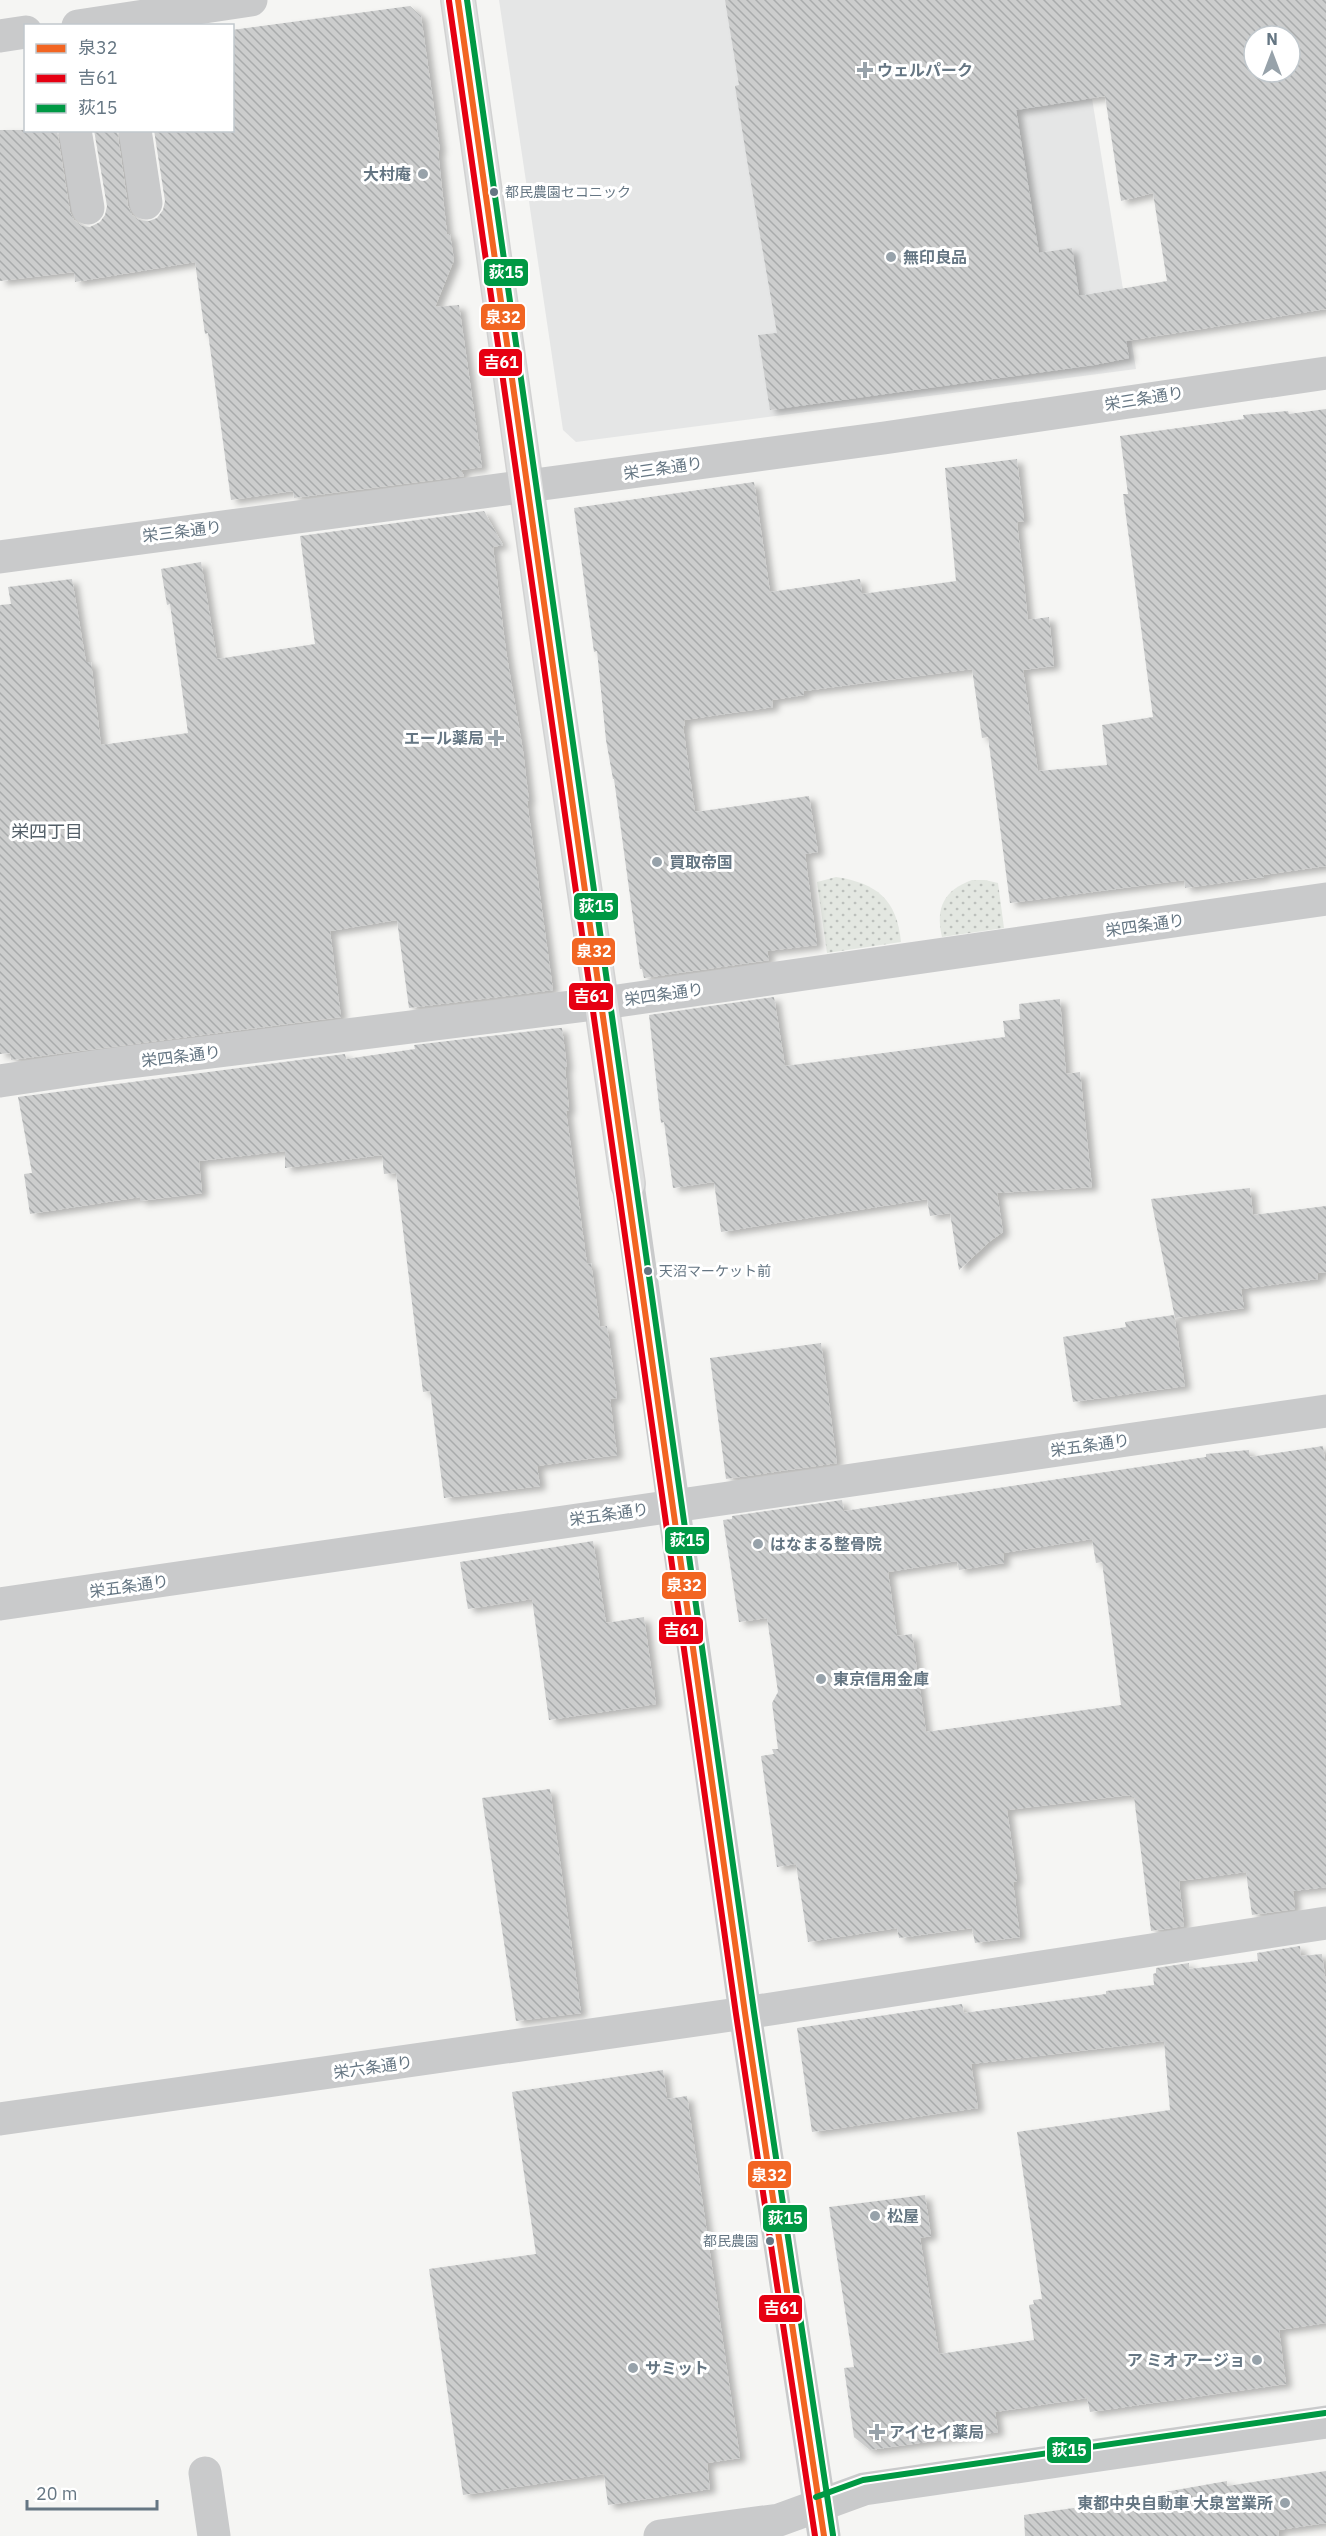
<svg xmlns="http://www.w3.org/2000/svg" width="1326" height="2536" viewBox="0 0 1326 2536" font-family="'IBM Plex Sans','Noto Sans JP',sans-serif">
	<defs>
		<pattern id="grass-dots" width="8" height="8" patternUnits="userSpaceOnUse" patternTransform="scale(1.5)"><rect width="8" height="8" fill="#e3e7e1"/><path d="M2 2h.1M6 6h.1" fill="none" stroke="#bcc0bc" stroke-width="1.8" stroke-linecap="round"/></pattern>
		<pattern id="building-back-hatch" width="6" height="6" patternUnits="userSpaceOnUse" patternTransform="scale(1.5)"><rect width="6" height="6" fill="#cccdcd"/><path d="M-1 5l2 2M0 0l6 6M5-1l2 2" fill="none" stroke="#a9abac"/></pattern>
		<filter id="shadow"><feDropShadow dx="6" dy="4" stdDeviation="3" flood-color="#0004"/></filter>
	</defs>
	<rect width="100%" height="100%" fill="#f5f5f3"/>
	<path fill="#e5e6e6" d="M499,0h577l60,369 -560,73 -13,-12z"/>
	<g fill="url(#grass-dots)">
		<path d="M836,877c41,6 61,23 65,65l-74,11 -10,-71z"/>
		<path d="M972,880h13l13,3 6,45 -62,9c-7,-29 2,-47 30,-57z"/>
	</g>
	<g fill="url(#building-back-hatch)" fill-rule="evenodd" filter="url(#shadow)">
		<path d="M725,0h601v309l-200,32 3,17 -35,7 -324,45 -12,-75 19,-2 -29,-167 -13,-80 4,-1zM1254,36h36v36h-36zM1105,96l16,105 32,-8 14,88 -88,15 -7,-48 -33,5 -23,-143z"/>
		<path d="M410,6l11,10 19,135h-2l9,83h3l4,26 -19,47 24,-2 23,162 -21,3 3,6 -170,22 -1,-7 -62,9 -23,-167 -3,1 -10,-72 -120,20 -1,-10 -74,9v-151h57l13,82 4,8 8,6 8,1 10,-5 5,-7 2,-9 -13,-76h23l11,76 4,9 7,5 10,1 8,-3 6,-8 2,-9 -11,-71h78v-100z"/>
		<path d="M1326,409v457l-63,9 1,2 -79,11 -1,-8 -174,23 -22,-166 -6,1 -10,-69 -168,22v4l-32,5 1,7 -89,13 1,6h-2l12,86 114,-16 9,56 -13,2 12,91 -50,6 2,9 -125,18 -2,-9h-2l-26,-190h-1l-7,-39 -9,-89 -3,1 -20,-144 180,-26 16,110 90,-13 2,15 94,-13 -11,-113 72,-9 7,62 -7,1 11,98 21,-3 5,49 -31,4 15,101 69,-6 -5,-40 51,-8 -30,-223h5l-8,-58 124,-17 -1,-4 45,-4 1,3z"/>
		<path d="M484,511l19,34 -10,2 13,104 17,100 6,50h-2l26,189 -144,18 -12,-88 -67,11 11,86 -330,43 -1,-7 -10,1v-449l11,-1 -3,-17 64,-8 14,83h5l10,83 87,-12 -18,-129 -3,1 -6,-36 40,-7 16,97 98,-15 -15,-108z"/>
		<path d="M774,997l11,69 220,-29 -2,-16 17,-2 -1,-15 41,-5 6,75 14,-2 12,115 -95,6 6,39 -14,10 -30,28 -9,-57 -20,3 -3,-17 -206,33 -7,-50 -41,6 -9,-66 -3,1 -12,-108z"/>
		<path d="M558,1028h4l5,39h-2l4,43 -3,1 21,153 4,-1 9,64 7,-1 10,72 -7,1 7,56 -80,11 3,20 -96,12 -14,-107 -7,1 -27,-219 -12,1 -2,-19 -97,13v-17l-86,10 3,32 -62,8v-4l-110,17 -6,-40 8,-1 -14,-76 327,-43 1,5 69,-10 -1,-4z"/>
		<path d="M1250,1188l3,27 73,-9v66l-9,1 1,6 -77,10 3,19 -69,10 -24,-119z"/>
		<path d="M1174,1315l11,71 -112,16 -10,-65 63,-10 -1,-5z"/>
		<path d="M821,1343l16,120 -111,16 -16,-121z"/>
		<path d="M1323,1446l3,22v419l-33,4 2,18 -43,6 -6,-43 -67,9 5,45 -33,5 -17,-134h-4v-2l-123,15 10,71 -4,1 7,55 -45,6 -3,-15 -73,10 -2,-10 -89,14 -12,-78 -19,3 -16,-111 13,-2 -2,-5h6l-6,-46 6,-11 -11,-74 -28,4 -16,-102 9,-1v-3l110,-16 2,11 362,-54v-3l43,-4 1,7zM1092,1539l4,24 6,-1 19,143 -195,27 -14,-98 -15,2 -9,-64 69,-11 2,9 45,-7 -1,-10z"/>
		<path d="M593,1541l13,82 38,-6 12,87 -107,16 -17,-121 -64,10 -8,-47z"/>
		<path d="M550,1789l31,224 -65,8 -34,-223z"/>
		<path d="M1300,1946l1,10 21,-2 4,29v340l-47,7 7,54 -196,28 -3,-14 -92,14 3,20 -128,18 -16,-13 -10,-69 10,-1 -25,-160 96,-12 6,41 -11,2 19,116 95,-14 -5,-35 5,-1 -1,-4 9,-1 -25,-167 153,-22 -6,-69 -193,23 7,44 -166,24 -15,-104 165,-24 2,9 142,-19v-3l48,-6 -1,-11 3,-1v-5l33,-5v6l69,-8 -1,-8z"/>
		<path d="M663,2070l4,29 20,-3 53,362 -33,5 3,26 -102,16 -4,-31 -141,21 -34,-226 107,-15 -24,-162z"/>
		<path d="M1326,2471v52l-48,7 1,6h-254l-1,-21 141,-20v-3l62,-11v5z"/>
	</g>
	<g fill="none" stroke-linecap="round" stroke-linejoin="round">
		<g stroke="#d2d2d2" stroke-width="36">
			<path id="major" d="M458,0l93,663 77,521"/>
		</g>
		<g stroke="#c9cacb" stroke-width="33">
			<path d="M78,26l173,-26"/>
			<path d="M0,36l26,-4"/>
			<path d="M75,130l13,78"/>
			<path d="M135,130l11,73"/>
			<path d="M0,557l884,-119 442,-65"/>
			<path d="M0,1081l106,-16 497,-62 723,-104"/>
			<path d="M628,1184l117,829 79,523"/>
			<path d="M0,1604l1326,-193"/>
			<path d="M0,2119l745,-106 581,-90"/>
			<path d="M205,2473l9,63"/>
			<path d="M660,2536l119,-16 85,-31 462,-67"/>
		</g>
		<use href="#major" stroke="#dedfdf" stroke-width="33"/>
		<g stroke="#fff" stroke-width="10">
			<path id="bus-1" d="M458,0l287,2013 79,523"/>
		</g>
		<g stroke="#fff" stroke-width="10">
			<path id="bus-2" d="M449,1l287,2013 79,522"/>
		</g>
		<g stroke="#fff" stroke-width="10">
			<g id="bus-3">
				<path d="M467,0l287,2012 79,523"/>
				<path d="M816,2497l47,-17 462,-67"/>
			</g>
		</g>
		<use href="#bus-1" stroke="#f26522" stroke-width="6"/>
		<use href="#bus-2" stroke="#e60012" stroke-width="6"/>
		<use href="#bus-3" stroke="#094" stroke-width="6"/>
	</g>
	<g fill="#97a2aa" stroke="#fff" stroke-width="2">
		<path d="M862 61h6v6h6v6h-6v6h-6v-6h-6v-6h6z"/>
		<circle cx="423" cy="174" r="6"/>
		<circle cx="891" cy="257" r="6"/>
		<path d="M493 729h6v6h6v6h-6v6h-6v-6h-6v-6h6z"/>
		<circle cx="657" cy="862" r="6"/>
		<circle cx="758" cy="1544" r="6"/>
		<circle cx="821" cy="1679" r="6"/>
		<circle cx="875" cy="2216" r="6"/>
		<circle cx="1257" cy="2360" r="6"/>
		<circle cx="633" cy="2368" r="6"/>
		<path d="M874 2423h6v6h6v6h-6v6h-6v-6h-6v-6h6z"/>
		<circle cx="1285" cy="2503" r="6"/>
	</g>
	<g fill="#657683" stroke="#fff" stroke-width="2">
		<circle cx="494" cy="192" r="5"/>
		<circle cx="648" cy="1271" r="5"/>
		<circle cx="770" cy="2241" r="5"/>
	</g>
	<g text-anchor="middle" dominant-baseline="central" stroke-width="6" stroke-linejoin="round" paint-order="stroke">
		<g font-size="14" fill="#657683" stroke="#fff" text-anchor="start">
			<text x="505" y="192">都民農園セコニック</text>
			<text x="659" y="1271">天沼マーケット前</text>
			<text x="759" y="2241" text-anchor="end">都民農園</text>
		</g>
		<g font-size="16" font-weight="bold" fill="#657683" stroke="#fff" text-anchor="start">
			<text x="877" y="70">ウェルパーク</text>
			<text x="411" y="174" text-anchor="end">大村庵</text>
			<text x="903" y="257">無印良品</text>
			<text x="484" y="738" text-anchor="end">エール薬局</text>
			<text x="669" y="862">買取帝国</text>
			<text x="770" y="1544">はなまる整骨院</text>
			<text x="833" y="1679">東京信用金庫</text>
			<text x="887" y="2216">松屋</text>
			<text x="1245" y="2360" text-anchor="end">ア ミオ アージョ</text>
			<text x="645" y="2368">サミット</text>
			<text x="889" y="2432">アイセイ薬局</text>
			<text x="1273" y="2503" text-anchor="end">東都中央自動車 大泉営業所</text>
		</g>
		<g font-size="16" fill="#657683" stroke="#fff">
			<text transform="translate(1144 398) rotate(-9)">栄三条通り</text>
			<text transform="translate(663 468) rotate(-8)">栄三条通り</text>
			<text transform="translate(182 531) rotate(-7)">栄三条通り</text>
			<text transform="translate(1145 925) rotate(-8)">栄四条通り</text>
			<text transform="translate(664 994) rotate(-8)">栄四条通り</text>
			<text transform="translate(181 1056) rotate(-7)">栄四条通り</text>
			<text transform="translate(1090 1445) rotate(-8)">栄五条通り</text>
			<text transform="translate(609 1514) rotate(-8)">栄五条通り</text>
			<text transform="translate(129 1586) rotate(-8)">栄五条通り</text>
			<text transform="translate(373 2067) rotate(-8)">栄六条通り</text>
		</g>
		<g font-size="18" fill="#535f68" stroke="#fff">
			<text x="47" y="831">栄四丁目</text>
		</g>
	</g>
	<g stroke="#fff" stroke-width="2">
		<rect x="483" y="258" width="46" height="29" rx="6" fill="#094"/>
		<rect x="480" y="303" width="46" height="28" rx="6" fill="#f26522"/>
		<rect x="478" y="348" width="45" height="29" rx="6" fill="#e60012"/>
		<rect x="573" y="892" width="46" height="29" rx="6" fill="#094"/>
		<rect x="571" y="937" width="45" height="29" rx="6" fill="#f26522"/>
		<rect x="568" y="982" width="46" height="29" rx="6" fill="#e60012"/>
		<rect x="664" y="1526" width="46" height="29" rx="6" fill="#094"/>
		<rect x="661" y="1571" width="46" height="29" rx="6" fill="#f26522"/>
		<rect x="658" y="1616" width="46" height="29" rx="6" fill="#e60012"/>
		<rect x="747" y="2160" width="45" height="29" rx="6" fill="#f26522"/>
		<rect x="762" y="2204" width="46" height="29" rx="6" fill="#094"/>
		<rect x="758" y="2294" width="45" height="29" rx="6" fill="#e60012"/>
		<rect x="1046" y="2436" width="46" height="28" rx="6" fill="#094"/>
	</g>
	<g font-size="16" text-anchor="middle" font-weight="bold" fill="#fff">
		<text x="506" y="278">荻15</text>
		<text x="503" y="323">泉32</text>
		<text x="501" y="368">吉61</text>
		<text x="596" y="912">荻15</text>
		<text x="594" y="957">泉32</text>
		<text x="591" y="1002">吉61</text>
		<text x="687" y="1546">荻15</text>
		<text x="684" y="1591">泉32</text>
		<text x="681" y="1636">吉61</text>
		<text x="769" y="2181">泉32</text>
		<text x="785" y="2224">荻15</text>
		<text x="781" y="2314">吉61</text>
		<text x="1069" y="2456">荻15</text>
	</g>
	<rect x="24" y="24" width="210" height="108" fill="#ffffff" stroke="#c1c8cd" stroke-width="1.5"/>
	<rect x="36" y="44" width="30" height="9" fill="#f26522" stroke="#c1c8cd" stroke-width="1.5"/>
	<text x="78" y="54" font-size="18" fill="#657683">泉32</text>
	<rect x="36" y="74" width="30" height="9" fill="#e60012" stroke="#c1c8cd" stroke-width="1.5"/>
	<text x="78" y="84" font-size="18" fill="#657683">吉61</text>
	<rect x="36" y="104" width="30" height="9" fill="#009944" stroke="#c1c8cd" stroke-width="1.5"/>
	<text x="78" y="114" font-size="18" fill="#657683">荻15</text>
	<g transform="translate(1272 54)"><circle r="28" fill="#ffffff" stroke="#c1c8cd" stroke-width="1.5"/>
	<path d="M0-4.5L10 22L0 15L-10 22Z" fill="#97a2aa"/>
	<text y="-9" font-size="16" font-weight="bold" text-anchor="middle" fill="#657683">N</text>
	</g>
	<path d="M27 2500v9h130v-9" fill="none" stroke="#657683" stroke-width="3"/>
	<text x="36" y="2500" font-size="18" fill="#657683" stroke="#ffffff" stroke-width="4.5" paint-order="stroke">20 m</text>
</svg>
